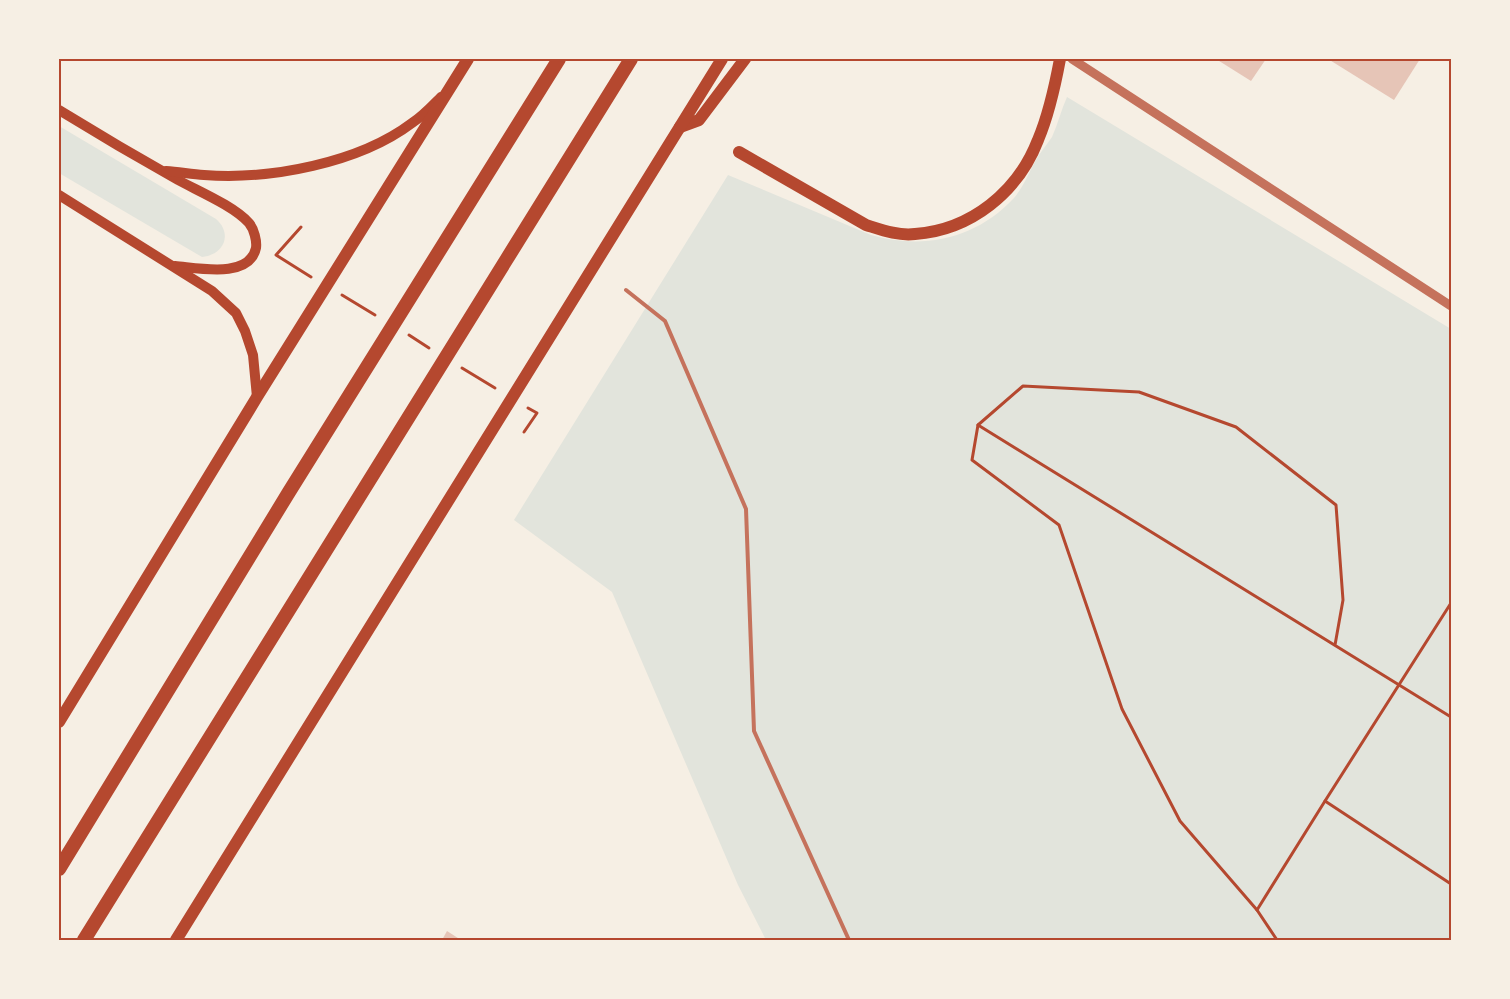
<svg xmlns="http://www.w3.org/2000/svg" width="1510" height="999" viewBox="0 0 1510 999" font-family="'Libre Baskerville',serif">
	<rect width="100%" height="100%" fill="#f6efe4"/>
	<g fill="#e2e4dc">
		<path d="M1067,97l384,232v611h-685l-28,-55 -126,-293 -98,-72 214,-345 143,60c52,15 105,4 143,-37 11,-13 16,-29 25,-43 4,-6 9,-12 13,-18 6,-13 9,-27 15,-40z"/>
		<path d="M59,126l157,93c17,15 8,36 -14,38l-143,-84z"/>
	</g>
	<g fill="#e6c5b7">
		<path d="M1216,59h50l-15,22z"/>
		<path d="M1328,59h92l-26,41z"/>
		<path d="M447,931l14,9h-19z"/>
	</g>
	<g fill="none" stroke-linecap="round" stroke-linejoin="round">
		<g stroke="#b5482f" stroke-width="3">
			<path d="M301,227l-25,28 35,22"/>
			<path d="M342,295l33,20"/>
			<path d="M409,335l20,13"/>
			<path d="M462,368l33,20"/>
			<path d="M978,425l-6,35 87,65 63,184 58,112 77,89"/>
			<path d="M524,432l13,-19 -9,-5"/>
			<path d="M1335,645l8,-45 -7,-95 -100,-78 -97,-35 -116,-6 -45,39 473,292"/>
			<path d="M1325,801l126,83"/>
			<path d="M1277,940l-20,-30 68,-109 126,-198"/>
		</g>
		<path stroke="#c5725c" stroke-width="4" d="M626,290l39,31 81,188 8,222 95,209"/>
		<path stroke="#c5725c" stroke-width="9" d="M1072,59l379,247"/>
		<g stroke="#b5482f" stroke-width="10">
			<path d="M59,110c39,24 78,47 119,70 20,11 56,26 71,43 5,6 8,18 7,25 -7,31 -57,20 -81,18"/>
			<path d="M166,171c13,1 25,3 38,4 66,5 155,-12 208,-52 11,-7 20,-17 29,-26"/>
			<path d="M59,195l153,96 24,22 9,18 8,24 4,42"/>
		</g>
		<g stroke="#b5482f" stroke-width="12">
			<path d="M680,127l19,-7 46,-61"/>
			<path d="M739,152l127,73c16,5 32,11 49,9 56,-4 103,-42 123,-94 11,-26 17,-54 22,-81"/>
			<path d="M59,722l198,-325 211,-338"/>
			<path d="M176,940l546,-881"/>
		</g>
		<g stroke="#b5482f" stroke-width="14">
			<path d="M59,869l230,-377 270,-433"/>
			<path d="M84,940l547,-881"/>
		</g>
	</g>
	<rect width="1510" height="999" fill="none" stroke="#f6efe4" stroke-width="120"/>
	<rect x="60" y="60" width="1390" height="879" fill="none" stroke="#b5482f" stroke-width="2"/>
</svg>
